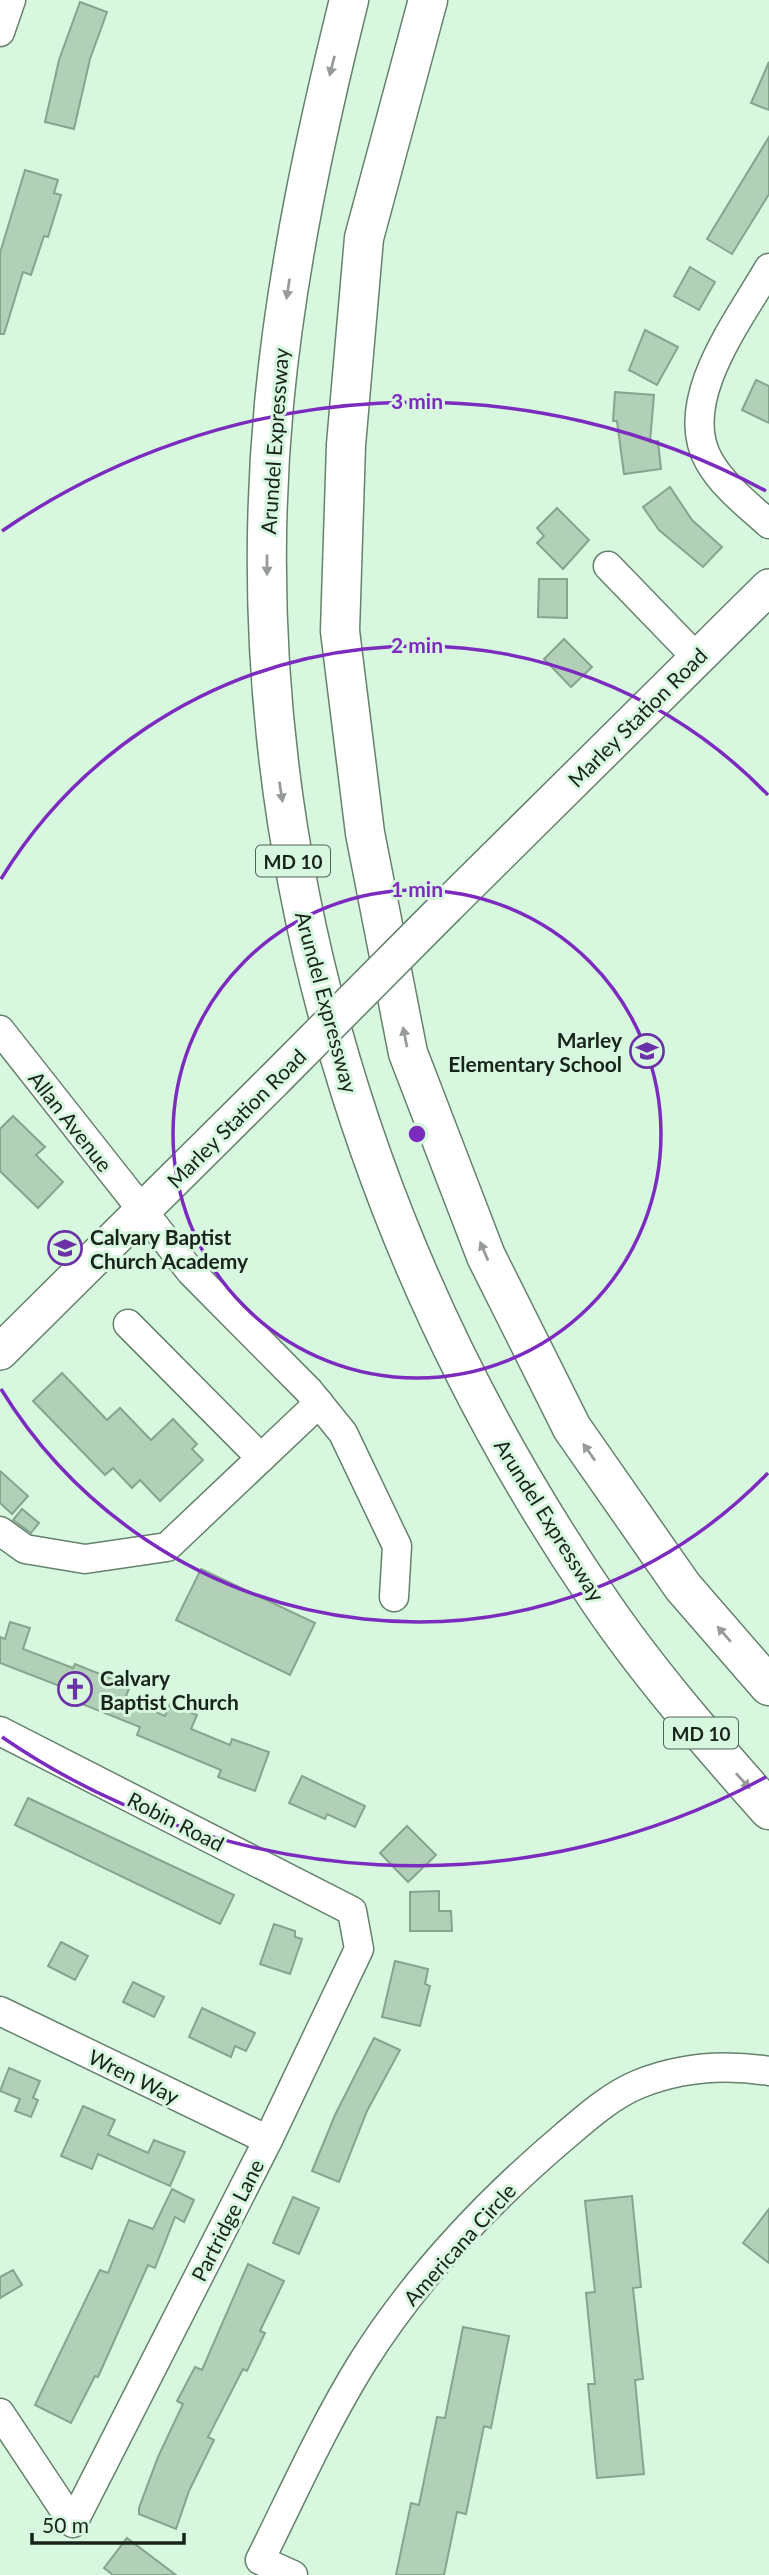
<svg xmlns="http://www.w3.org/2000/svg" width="769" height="2575" viewBox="0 0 769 2575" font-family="Lato,sans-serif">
	<rect width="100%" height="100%" fill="#d7f7de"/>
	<g fill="#b2d0b8" stroke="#87a48d" stroke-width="2">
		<path d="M80,2l27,10 -17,47 -16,70 -29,-7 14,-62z"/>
		<path d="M769,62v48l-18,-7z"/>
		<path d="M769,137v57l-37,60 -25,-15z"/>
		<path d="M25,170l33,10 -4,13 7,2 -13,42 -4,-1 -13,39 -8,-3 -19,62h-4v-81z"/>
		<path d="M690,267l25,15 -16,28 -25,-14z"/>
		<path d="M645,330l33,17 -21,38 -28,-15z"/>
		<path d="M756,380l13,6v37l-27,-13z"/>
		<path d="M615,392l39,3 -4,47 8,-1 3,28 -37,5 -7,-53h-4z"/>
		<path d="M670,487l22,33 30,27 -19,20 -44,-37 -16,-23z"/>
		<path d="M557,508l32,32 -26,29 -26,-26 7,-7 -7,-8z"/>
		<path d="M539,579h28v39l-29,-1z"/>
		<path d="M564,639l28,28 -21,20 -27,-28z"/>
		<path d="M13,1116l32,31 -9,8 27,27 -25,26 -38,-37v-42z"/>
		<path d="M62,1373l45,47 13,-12 31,32 22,-21 24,25 -5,5 11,11 -43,41 -20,-21 -8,8 -19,-20 -8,7 -72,-74z"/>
		<path d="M0,1471l28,25 -16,18 -12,-11z"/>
		<path d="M22,1509l17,14 -8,10 -18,-13z"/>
		<path d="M201,1569l114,54 -25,52 -114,-55z"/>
		<path d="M10,1622l20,6 -7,21 50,19 2,-4 55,22 -5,13 40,17 5,-12 27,11 -6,14 39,16 2,-6 37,13 -14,39 -37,-14 3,-7 -84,-35 3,-8 -78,-31 3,-8 -65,-25v-26l5,2z"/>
		<path d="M302,1776l63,30 -10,21 -28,-13 -2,5 -36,-16z"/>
		<path d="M28,1798l206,97 -14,29 -205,-99z"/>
		<path d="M407,1826l29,29 -28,27 -28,-29z"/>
		<path d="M439,1891v20h12l1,20h-42v-39z"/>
		<path d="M274,1924l21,7v6l7,2 -12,35 -30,-10z"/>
		<path d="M61,1942l27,14 -13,24 -27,-14z"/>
		<path d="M395,1961l33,8 -3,15 5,2 -10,40 -38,-9z"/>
		<path d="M133,1982l31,15 -10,20 -31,-15z"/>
		<path d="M202,2008l53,25 -9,18 -11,-5 -4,11 -42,-20z"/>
		<path d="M374,2038l26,12 -33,61 -28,71 -27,-11 23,-56z"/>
		<path d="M9,2068l31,13 -7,17 5,2 -7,17 -16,-6 5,-12 -20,-8z"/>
		<path d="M83,2106l32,14 -7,15 40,18 6,-13 31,12 -15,34 -72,-32 -6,15 -31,-13z"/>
		<path d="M172,2189l22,11 -10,22 -9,-5 -20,51 -7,-3 -50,112 -3,-1 -24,47 -36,-18 65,-135 8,3 21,-53 24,9z"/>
		<path d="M632,2196l9,91 -8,1 10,91 -8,1 9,94 -47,4 -9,-94h7l-9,-91 9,-1 -10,-91z"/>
		<path d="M293,2197l26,11 -20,46 -26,-11z"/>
		<path d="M769,2209v54l-26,-20z"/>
		<path d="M248,2264l36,17 -24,50 5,2 -18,38 -4,-2 -35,68 6,3 -25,51 -13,38 -37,-15v-6l19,-51 25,-53 -6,-3 18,-34 7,3z"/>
		<path d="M13,2270l9,15 -22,13v-21z"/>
		<path d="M463,2327l46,9 -18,92 -7,-2 -18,88 -9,-2 -13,63h-48l15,-72 8,2 18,-88 8,1z"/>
		<path d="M127,2538l49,37h-63l-9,-7z"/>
	</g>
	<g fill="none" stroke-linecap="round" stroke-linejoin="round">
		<g stroke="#66826c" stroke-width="31">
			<g id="minor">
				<path d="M0,32l11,-32"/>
				<path d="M769,268c-29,51 -94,133 -60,193 14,25 39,44 60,63"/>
				<path d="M608,566l88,91"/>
				<path d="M0,1030l191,242 118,119 34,42 54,113 -3,51"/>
				<path d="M128,1324l133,134"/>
				<path d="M0,1531l25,18 60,10 82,-12 152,-144"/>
				<path d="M0,1731l352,180 7,38 -91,191 -195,383 -73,-110"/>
				<path d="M0,2011l268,129"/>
				<path d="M293,2575l-33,-15c33,-66 63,-134 102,-197 54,-86 127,-163 204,-228 22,-19 46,-40 73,-51 42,-17 86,-20 130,-13"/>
			</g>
		</g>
		<g stroke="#66826c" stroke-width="38">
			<g id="major">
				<path d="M447,906l322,-319"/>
				<path d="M0,1352l273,-271"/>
			</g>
		</g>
		<g stroke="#66826c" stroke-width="41">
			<g id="highway">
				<path d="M349,0c-33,133 -62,267 -75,404 -39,423 85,844 323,1193 51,76 112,145 172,213"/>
				<path d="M428,0l-64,238 -18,207 -6,186 25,202 43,220 78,203 86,172 111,159 86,99"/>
			</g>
		</g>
		<use href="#minor" stroke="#fff" stroke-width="28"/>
		<use href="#major" stroke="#fff" stroke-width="35"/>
		<use href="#highway" stroke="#fff" stroke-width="38"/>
		<g stroke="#66826c" stroke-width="38" stroke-linecap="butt">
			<path id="major-bridge" d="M273,1081l174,-175"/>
		</g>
		<use href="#major-bridge" stroke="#fff" stroke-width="35"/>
	</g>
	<defs><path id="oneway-solid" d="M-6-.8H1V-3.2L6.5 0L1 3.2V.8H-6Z" transform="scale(1.75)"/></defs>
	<g fill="#979c98">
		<use href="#oneway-solid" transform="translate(332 66) rotate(104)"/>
		<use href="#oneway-solid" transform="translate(288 289) rotate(99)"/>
		<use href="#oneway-solid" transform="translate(267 565) rotate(90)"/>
		<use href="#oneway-solid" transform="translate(281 792) rotate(81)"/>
		<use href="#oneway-solid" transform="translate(405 1037) rotate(-101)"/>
		<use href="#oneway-solid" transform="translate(484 1251) rotate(-113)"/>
		<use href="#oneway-solid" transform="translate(589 1452) rotate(-125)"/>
		<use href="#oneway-solid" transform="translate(724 1634) rotate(-131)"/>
		<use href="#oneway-solid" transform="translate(743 1781) rotate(48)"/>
	</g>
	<g fill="none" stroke="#7b2cbf" stroke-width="3.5">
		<circle cx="417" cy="1134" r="244"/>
		<path d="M768 1473A488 488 0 0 1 1 1389M1 879A488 488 0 0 1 768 795"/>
		<path d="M766 1777A732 732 0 0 1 2 1737M2 531A732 732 0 0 1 766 491"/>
	</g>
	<defs>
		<g id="school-ring" transform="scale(1.75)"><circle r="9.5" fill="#d7f7de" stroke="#6b31a7" stroke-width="1.5"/><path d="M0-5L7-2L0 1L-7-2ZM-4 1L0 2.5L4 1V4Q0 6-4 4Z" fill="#6b31a7"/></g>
		<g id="church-ring" transform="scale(1.75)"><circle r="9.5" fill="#d7f7de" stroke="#6b31a7" stroke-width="1.5"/><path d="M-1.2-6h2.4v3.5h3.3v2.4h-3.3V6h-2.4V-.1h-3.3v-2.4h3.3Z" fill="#6b31a7"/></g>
	</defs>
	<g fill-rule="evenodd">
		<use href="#school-ring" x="647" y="1051"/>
		<use href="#school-ring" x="65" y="1248"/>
		<use href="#church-ring" x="75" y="1689"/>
	</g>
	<g text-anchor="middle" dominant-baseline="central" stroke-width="6" stroke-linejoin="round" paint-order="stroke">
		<g fill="#d7f7de" stroke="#516356" stroke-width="2">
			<rect x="256" y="845.5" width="74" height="31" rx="5"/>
			<rect x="664" y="1717.5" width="74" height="31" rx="5"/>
		</g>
		<g font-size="19" font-weight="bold" fill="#18231b">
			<text x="293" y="861">MD 10</text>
			<text x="701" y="1733">MD 10</text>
		</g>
		<g font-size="21" fill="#18231b" stroke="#d7f7de">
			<text transform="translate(274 441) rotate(-86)">Arundel Expressway</text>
			<text transform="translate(637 717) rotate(-45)">Marley Station Road</text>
			<text transform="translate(327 1002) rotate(75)">Arundel Expressway</text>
			<text transform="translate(236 1118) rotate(-45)">Marley Station Road</text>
			<text transform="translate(71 1121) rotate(52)">Allan Avenue</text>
			<text transform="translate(550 1520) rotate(58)">Arundel Expressway</text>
			<text transform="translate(176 1821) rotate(27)">Robin Road</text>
			<text transform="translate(134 2076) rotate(26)">Wren Way</text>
			<text transform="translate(227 2220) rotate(-63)">Partridge Lane</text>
			<text transform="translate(459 2244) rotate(-48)">Americana Circle</text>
		</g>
		<g font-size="21" font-weight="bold" fill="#18231b" stroke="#d7f7de" text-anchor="start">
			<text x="622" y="1039" text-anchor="end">Marley<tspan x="622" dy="24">Elementary School</tspan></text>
			<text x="90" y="1236">Calvary Baptist<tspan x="90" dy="24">Church Academy</tspan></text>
			<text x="100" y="1677">Calvary<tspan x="100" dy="24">Baptist Church</tspan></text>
		</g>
	</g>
	<circle cx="417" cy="1134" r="10" fill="#7b2cbf" stroke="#d7f7de" stroke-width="3.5"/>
	<g font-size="21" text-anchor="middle" font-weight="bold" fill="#7b2cbf" stroke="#d7f7de" stroke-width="6" stroke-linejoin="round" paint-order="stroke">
		<text x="417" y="409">3 min</text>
		<text x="417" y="653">2 min</text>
		<text x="417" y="897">1 min</text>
	</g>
	<path d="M32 2533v10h152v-10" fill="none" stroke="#18231b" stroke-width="3.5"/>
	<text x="42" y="2533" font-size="21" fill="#18231b" stroke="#d7f7de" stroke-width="5" paint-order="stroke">50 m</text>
</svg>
